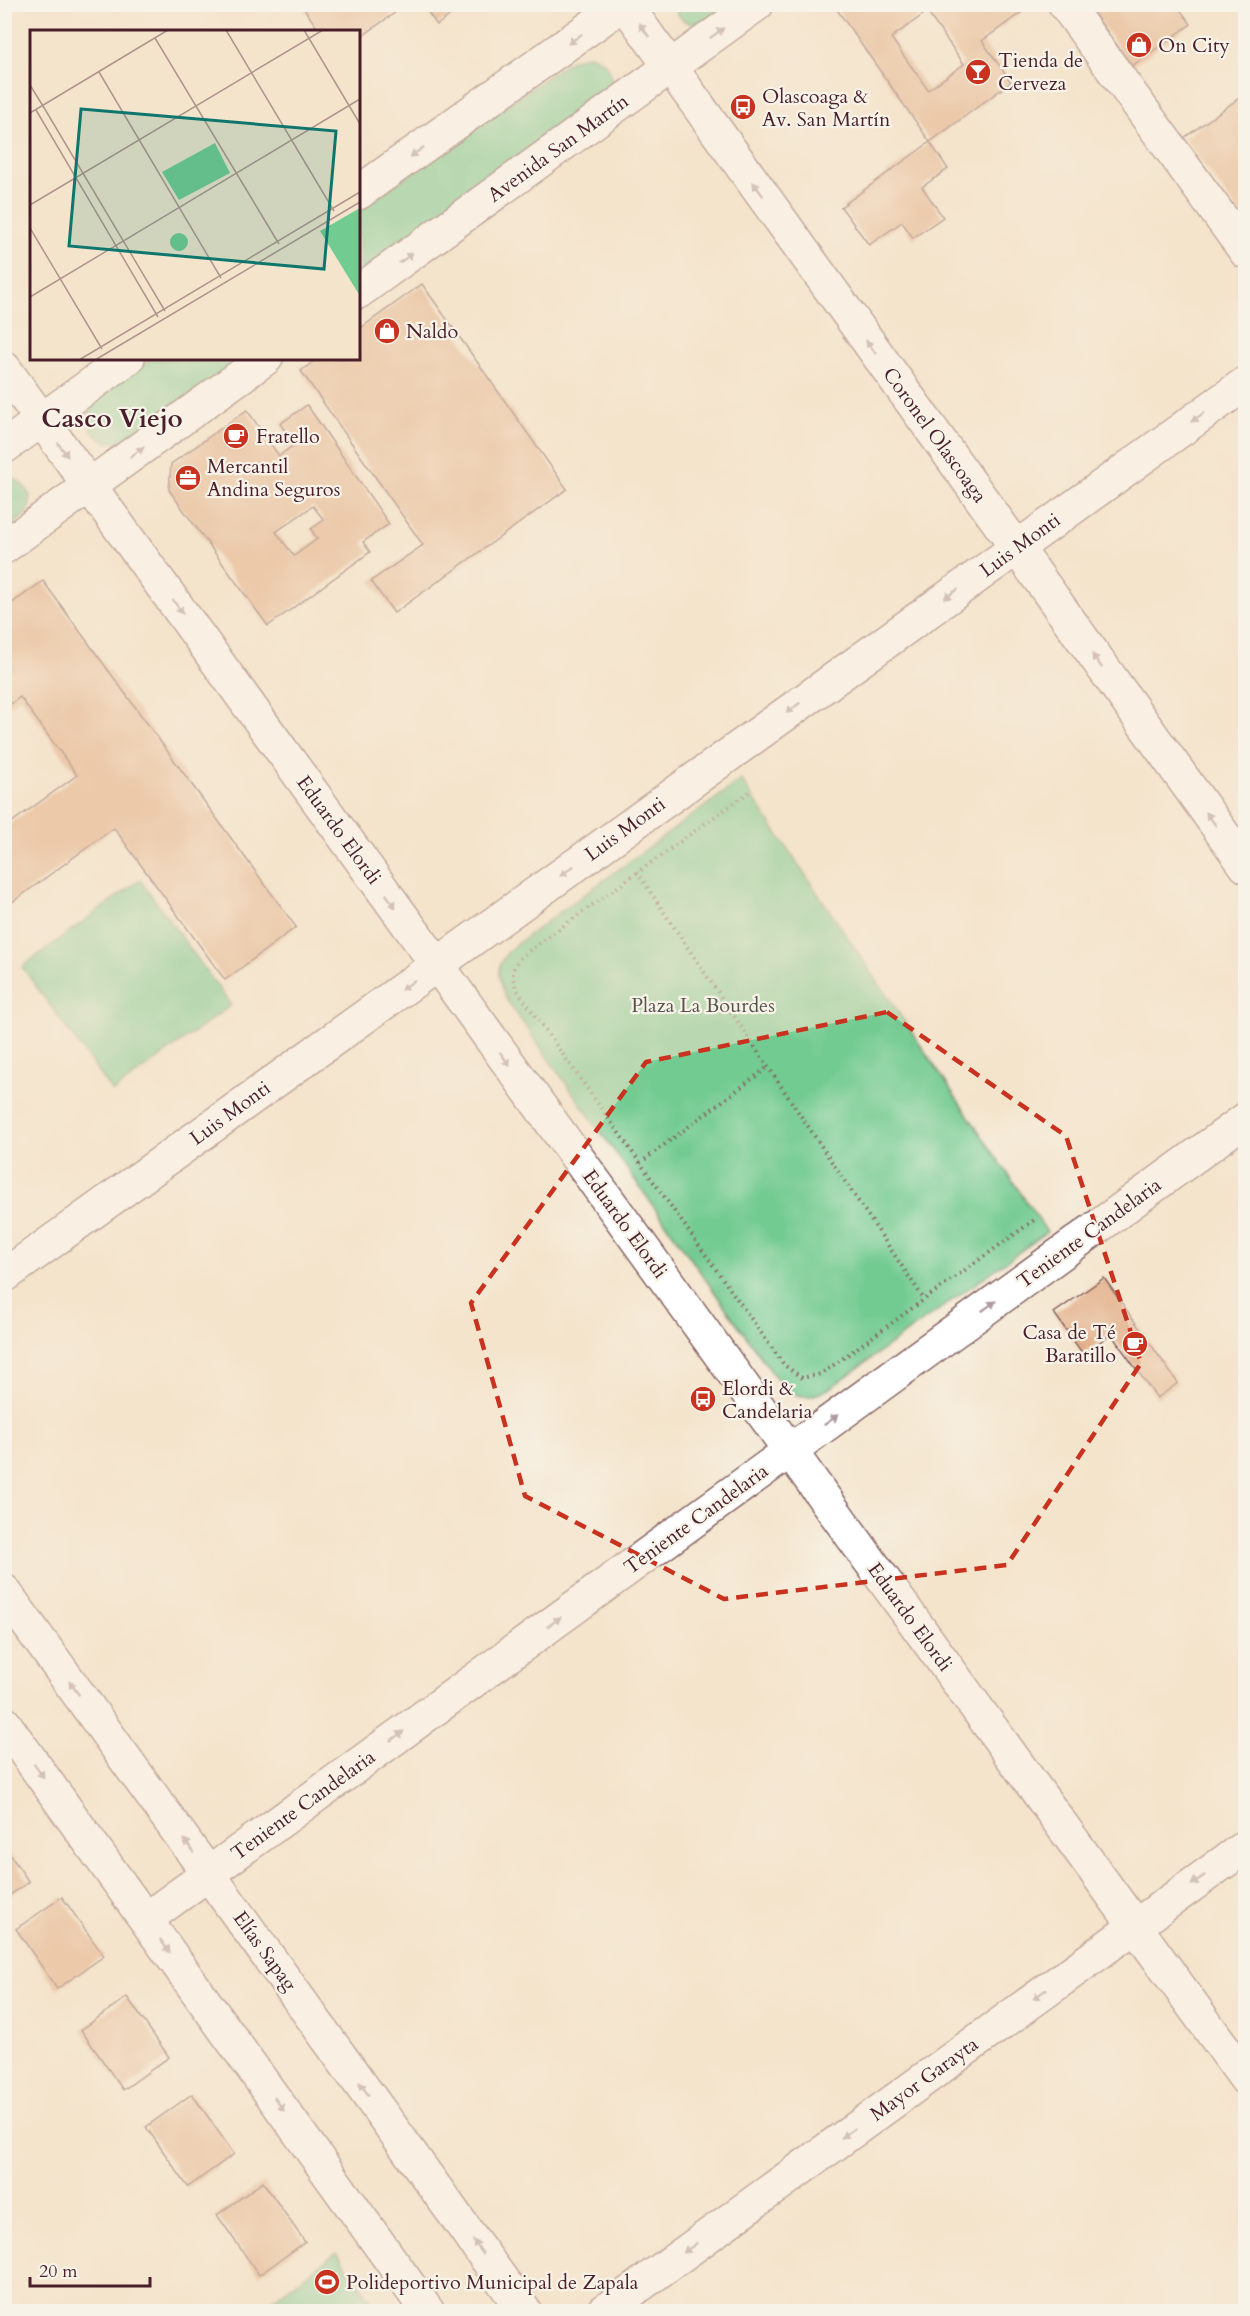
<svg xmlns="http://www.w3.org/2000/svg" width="1250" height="2316" viewBox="0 0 1250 2316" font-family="Cardo,serif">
	<rect width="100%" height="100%" fill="#f7f3e8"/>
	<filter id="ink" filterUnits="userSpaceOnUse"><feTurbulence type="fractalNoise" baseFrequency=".0167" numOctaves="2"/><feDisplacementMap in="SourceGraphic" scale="12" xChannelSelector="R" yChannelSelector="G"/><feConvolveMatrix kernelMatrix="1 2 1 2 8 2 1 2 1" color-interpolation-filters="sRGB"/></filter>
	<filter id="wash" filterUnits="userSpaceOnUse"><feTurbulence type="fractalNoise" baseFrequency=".008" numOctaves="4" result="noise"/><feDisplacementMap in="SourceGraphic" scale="24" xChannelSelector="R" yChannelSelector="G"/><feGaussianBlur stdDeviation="1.35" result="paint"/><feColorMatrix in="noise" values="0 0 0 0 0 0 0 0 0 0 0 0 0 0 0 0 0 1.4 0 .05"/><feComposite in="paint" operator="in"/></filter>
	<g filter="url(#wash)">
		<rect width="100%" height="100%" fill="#f4e4cc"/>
		<g fill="#72cb91" stroke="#5e755e" stroke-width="1.5">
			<path d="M674,5h58c-17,12 -48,34 -58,0z"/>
			<path d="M588,55c19,4 27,18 23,37l-252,183 -1,-64 213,-151z"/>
			<path d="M151,359h89l-114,80c-31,12 -49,-19 -28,-43z"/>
			<path d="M4,475c16,3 35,21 22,38 -5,7 -15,13 -22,18z"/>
			<path d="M741,780l306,452 -217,156c-19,11 -34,12 -50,-4l-274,-385c-10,-24 -12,-36 9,-54z"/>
			<path d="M140,880l91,125 -118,87 -91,-125z"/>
			<path d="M337,2252l41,59h-121z"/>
		</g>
		<g id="blocks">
			<g fill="#e1a87f" fill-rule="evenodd">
				<path d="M301,4h106l-49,35v-7h-38z"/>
				<path d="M422,4h43l-28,21z"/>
				<path d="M833,4h200l-51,37 29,41 -81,60zM927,12l37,52 -36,26 -37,-52z"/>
				<path d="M1087,4h89l15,20 -59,42z"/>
				<path d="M1242,96l4,4v123l-62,-85z"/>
				<path d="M930,142l18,27 -26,18 21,30 -30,21 -11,-16 -33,23 -28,-38z"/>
				<path d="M422,284l145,205 -173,124 -23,-32 52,-36 -122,-174 17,-13h40v-28z"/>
				<path d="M307,405l82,119 -26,18 7,10 -102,74 -99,-136 2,-26 76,-54 32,46 16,-12 -15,-20zM313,506l11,14 -13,9 6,10 -23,17 -18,-24z"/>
				<path d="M43,581l253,346 -71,53 -111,-152 -110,80v-80l73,-53 -57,-78 -16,12v-100z"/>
				<path d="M1104,1278l74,105 -21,15 -46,-64 -28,20 -29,-41z"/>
				<path d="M4,1846l25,36 -25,17z"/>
				<path d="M62,1897l42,59 -47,33 -41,-60z"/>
				<path d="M127,1997l42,60 -46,33 -42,-60z"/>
				<path d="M192,2094l42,60 -46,33 -42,-60z"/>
				<path d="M263,2182l42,60 -46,33 -42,-60z"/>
			</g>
		</g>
	</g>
	<g filter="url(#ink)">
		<use href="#blocks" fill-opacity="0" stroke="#866463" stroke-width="1.5"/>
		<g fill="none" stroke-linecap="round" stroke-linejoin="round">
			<g stroke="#866463" stroke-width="36">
				<g id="minor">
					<path d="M625,4l621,862"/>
					<path d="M1065,4l181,248"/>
					<path d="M358,193l265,-189"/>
					<path d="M358,292l399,-288"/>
					<path d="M4,368l1242,1711"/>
					<path d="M4,447l124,-89"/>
					<path d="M4,547l262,-189"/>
					<path d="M4,1276l1242,-893"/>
					<path d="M4,1591l521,721"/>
					<path d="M4,1723l424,589"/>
					<path d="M146,1919l1100,-800"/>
					<path d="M603,2312l643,-466"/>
				</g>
			</g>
			<g stroke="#866463" stroke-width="4" stroke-dasharray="1.5 4.5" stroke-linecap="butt">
				<path d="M749,792l-226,163c-12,12 -12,21 -6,35l267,375 18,13 19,-4 216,-156"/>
				<path d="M637,872l287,427"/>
				<path d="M640,1163l128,-96"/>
			</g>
			<use href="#minor" stroke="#fff" stroke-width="33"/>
		</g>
		<defs><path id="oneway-solid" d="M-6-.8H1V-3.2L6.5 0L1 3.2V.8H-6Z" transform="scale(1.5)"/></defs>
		<g fill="#ae9aa0">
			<use href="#oneway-solid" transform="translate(644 30) rotate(-126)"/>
			<use href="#oneway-solid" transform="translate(717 33) rotate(-36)"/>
			<use href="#oneway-solid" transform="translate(575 39) rotate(144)"/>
			<use href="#oneway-solid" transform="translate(417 152) rotate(144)"/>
			<use href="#oneway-solid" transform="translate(758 189) rotate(-126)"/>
			<use href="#oneway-solid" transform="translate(406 258) rotate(-36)"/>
			<use href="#oneway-solid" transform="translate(871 347) rotate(-126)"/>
			<use href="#oneway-solid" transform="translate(1198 417) rotate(144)"/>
			<use href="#oneway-solid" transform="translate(63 450) rotate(54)"/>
			<use href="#oneway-solid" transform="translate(137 452) rotate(-36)"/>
			<use href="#oneway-solid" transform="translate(951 594) rotate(144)"/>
			<use href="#oneway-solid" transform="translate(178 607) rotate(54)"/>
			<use href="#oneway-solid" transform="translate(1097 661) rotate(-126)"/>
			<use href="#oneway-solid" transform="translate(793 708) rotate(144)"/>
			<use href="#oneway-solid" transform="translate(1211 819) rotate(-126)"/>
			<use href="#oneway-solid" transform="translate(567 871) rotate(144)"/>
			<use href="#oneway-solid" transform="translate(391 901) rotate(54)"/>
			<use href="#oneway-solid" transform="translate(408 985) rotate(144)"/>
			<use href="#oneway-solid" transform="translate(505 1059) rotate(54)"/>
			<use href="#oneway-solid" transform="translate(989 1306) rotate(-36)"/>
			<use href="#oneway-solid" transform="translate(831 1420) rotate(-36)"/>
			<use href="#oneway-solid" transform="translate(554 1622) rotate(-36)"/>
			<use href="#oneway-solid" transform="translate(74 1688) rotate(-126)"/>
			<use href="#oneway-solid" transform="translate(397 1736) rotate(-36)"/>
			<use href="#oneway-solid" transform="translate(39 1771) rotate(54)"/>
			<use href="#oneway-solid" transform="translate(189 1846) rotate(-126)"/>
			<use href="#oneway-solid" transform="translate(1198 1880) rotate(144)"/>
			<use href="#oneway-solid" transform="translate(165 1946) rotate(54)"/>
			<use href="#oneway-solid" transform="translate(1040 1994) rotate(144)"/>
			<use href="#oneway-solid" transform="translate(364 2089) rotate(-126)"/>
			<use href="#oneway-solid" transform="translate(279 2104) rotate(54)"/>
			<use href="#oneway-solid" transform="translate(848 2133) rotate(144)"/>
			<use href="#oneway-solid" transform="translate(478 2247) rotate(-126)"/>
			<use href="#oneway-solid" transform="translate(690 2248) rotate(144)"/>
		</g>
	</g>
	<path d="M0 0H1250V2316H0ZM887,1012l179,124 75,227 -134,202 -283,34 -199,-103 -54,-193 175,-241z" fill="#f4e4cc" fill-opacity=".55" fill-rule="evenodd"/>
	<path fill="none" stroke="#c8321e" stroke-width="4.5" stroke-dasharray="12 8" stroke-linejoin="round" d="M887,1012l179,124 75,227 -134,202 -283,34 -199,-103 -54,-193 175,-241z"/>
	<defs>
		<g id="shop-disc" transform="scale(1.35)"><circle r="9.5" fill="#c8321e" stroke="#f7f3e8"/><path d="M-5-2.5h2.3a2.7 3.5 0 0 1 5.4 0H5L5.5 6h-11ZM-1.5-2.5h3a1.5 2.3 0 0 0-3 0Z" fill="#fff"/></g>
		<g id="bar-disc" transform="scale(1.35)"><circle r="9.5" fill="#c8321e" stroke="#f7f3e8"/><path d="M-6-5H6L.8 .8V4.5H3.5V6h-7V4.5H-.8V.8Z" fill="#fff"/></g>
		<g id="bus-disc" transform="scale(1.35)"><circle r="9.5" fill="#c8321e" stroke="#f7f3e8"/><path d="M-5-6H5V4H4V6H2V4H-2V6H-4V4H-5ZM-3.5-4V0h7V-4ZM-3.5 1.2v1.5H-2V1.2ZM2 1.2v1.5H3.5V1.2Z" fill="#fff"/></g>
		<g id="cafe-disc" transform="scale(1.35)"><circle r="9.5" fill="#c8321e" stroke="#f7f3e8"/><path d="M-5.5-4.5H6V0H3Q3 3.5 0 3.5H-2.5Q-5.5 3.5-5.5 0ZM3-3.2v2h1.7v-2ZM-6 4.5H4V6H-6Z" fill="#fff"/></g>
		<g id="office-disc" transform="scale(1.35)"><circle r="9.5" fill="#c8321e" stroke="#f7f3e8"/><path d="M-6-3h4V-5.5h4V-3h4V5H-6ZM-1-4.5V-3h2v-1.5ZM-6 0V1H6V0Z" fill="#fff"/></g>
		<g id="stadium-disc" transform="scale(1.35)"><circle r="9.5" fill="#c8321e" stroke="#f7f3e8"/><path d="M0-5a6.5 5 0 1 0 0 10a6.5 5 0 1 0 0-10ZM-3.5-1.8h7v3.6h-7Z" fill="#fff"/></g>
	</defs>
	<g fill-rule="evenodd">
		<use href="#shop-disc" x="1139" y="45"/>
		<use href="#bar-disc" x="978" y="72"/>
		<use href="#bus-disc" x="743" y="107"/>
		<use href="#shop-disc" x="387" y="331"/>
		<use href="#cafe-disc" x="236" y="436"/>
		<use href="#office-disc" x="188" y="478"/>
		<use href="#cafe-disc" x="1135" y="1344"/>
		<use href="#bus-disc" x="703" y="1399"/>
		<use href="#stadium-disc" x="327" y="2282"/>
	</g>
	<g text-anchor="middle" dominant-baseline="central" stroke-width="4.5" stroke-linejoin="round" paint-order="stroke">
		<g font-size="20" fill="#4a1f2b" stroke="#f7f3e8" text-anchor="start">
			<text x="1158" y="45">On City</text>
			<text x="998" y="60">Tienda de<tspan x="998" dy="23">Cerveza</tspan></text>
			<text x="762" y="96">Olascoaga &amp;<tspan x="762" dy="23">Av. San Martín</tspan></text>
			<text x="406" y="331">Naldo</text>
			<text x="256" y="436">Fratello</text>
			<text x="207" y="466">Mercantil<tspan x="207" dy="23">Andina Seguros</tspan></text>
			<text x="1116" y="1332" text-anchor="end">Casa de Té<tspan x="1116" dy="23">Baratillo</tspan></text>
			<text x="722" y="1388">Elordi &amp;<tspan x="722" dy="23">Candelaria</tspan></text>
			<text x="346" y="2282">Polideportivo Municipal de Zapala</text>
		</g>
		<g font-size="20" fill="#4a1f2b" stroke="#f7f3e8">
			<text transform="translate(558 148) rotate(-36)">Avenida San Martín</text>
			<text transform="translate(935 435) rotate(54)">Coronel Olascoaga</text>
			<text transform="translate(1020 545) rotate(-36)">Luis Monti</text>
			<text transform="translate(625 829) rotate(-36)">Luis Monti</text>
			<text transform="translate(339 830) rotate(54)">Eduardo Elordi</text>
			<text transform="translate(230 1113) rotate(-36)">Luis Monti</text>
			<text transform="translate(625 1224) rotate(54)">Eduardo Elordi</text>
			<text transform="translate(1089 1233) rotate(-36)">Teniente Candelaria</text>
			<text transform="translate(696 1519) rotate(-36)">Teniente Candelaria</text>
			<text transform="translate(910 1617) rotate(54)">Eduardo Elordi</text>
			<text transform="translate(303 1805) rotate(-36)">Teniente Candelaria</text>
			<text transform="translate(265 1951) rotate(54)">Elías Sapag</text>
			<text transform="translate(924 2079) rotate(-36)">Mayor Garayta</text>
		</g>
		<g font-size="20" fill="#56534a" stroke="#f7f3e8">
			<text x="703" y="1005">Plaza La Bourdes</text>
		</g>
		<g font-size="26" font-weight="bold" fill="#4a1f2b" stroke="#f7f3e8">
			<text x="112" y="418">Casco Viejo</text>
		</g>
	</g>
	<g transform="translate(30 30)">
		<rect width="330" height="330" fill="#f4e4cc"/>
		<path d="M185,113l15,30 -51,27 -17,-28zM330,178v88l-40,-65zM140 212a9 9 0 1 1 18 0a9 9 0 1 1-18 0Z" fill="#72cb91"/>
		<path fill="none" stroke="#b0958c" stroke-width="1.5" d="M196,0l108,181M274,0l56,94M125,8l124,206M69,42l122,206M0,55l13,21M13,76l122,205M6,80l122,207M0,83l138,-83M0,175l293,-175M0,198l72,121M0,267l330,-198M49,330l281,-168M65,330l265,-158"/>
		<path fill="#0f766e" fill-opacity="0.15" stroke="#0f766e" stroke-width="3" d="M51,79l255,22 -12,138 -255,-23z"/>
		<rect width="330" height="330" fill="none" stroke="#4a1f2b" stroke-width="3"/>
	</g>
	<rect width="1250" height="2316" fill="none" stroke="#f7f3e8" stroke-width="24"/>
	<path d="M30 2277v9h120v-9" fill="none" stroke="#4a1f2b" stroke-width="3"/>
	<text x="39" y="2277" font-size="18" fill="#4a1f2b" stroke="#f7f3e8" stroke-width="4.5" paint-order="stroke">20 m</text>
</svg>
